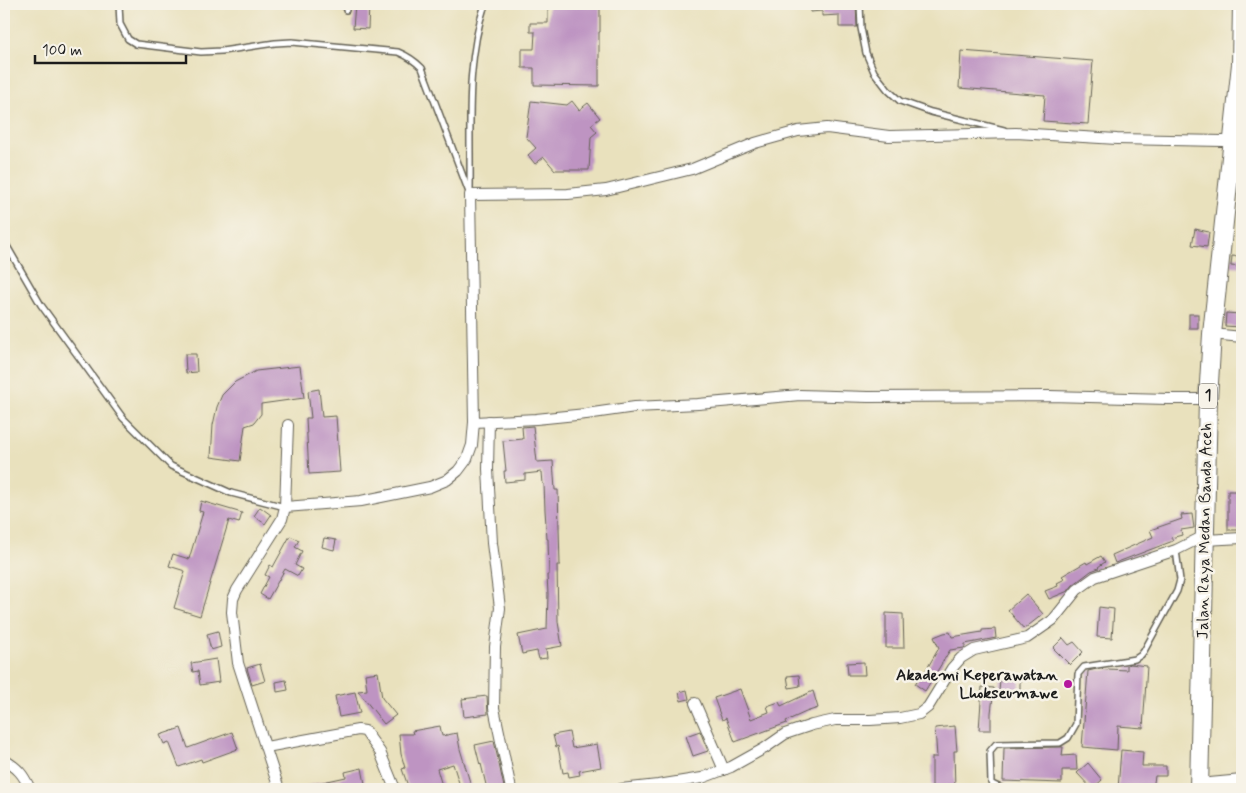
<svg xmlns="http://www.w3.org/2000/svg" width="1246" height="793" viewBox="0 0 1246 793" font-family="Mynerve,sans-serif">
	<rect width="100%" height="100%" fill="#f7f3e8"/>
	<filter id="ink" filterUnits="userSpaceOnUse"><feTurbulence type="fractalNoise" baseFrequency=".02" numOctaves="2"/><feDisplacementMap in="SourceGraphic" scale="10" xChannelSelector="R" yChannelSelector="G"/><feConvolveMatrix kernelMatrix="1 2 1 2 8 2 1 2 1" color-interpolation-filters="sRGB"/></filter>
	<filter id="wash" filterUnits="userSpaceOnUse"><feTurbulence type="fractalNoise" baseFrequency=".0096" numOctaves="4" result="noise"/><feDisplacementMap in="SourceGraphic" scale="20" xChannelSelector="R" yChannelSelector="G"/><feGaussianBlur stdDeviation="1.12" result="paint"/><feColorMatrix in="noise" values="0 0 0 0 0 0 0 0 0 0 0 0 0 0 0 0 0 1.4 0 .05"/><feComposite in="paint" operator="in"/></filter>
	<g filter="url(#wash)">
		<rect width="100%" height="100%" fill="#e9e1bd"/>
		<g id="blocks">
			<g fill="#be94c2">
				<path d="M355,4h14l-1,25 -15,-1z"/>
				<path d="M548,4h52v28h-1v54l-65,-1v-17h-12v-19h12l1,-17h-5v-9h18z"/>
				<path d="M810,4h46l1,23h-18v-12l-17,1v-5l-12,1z"/>
				<path d="M961,51l132,10 -5,63 -45,-3 2,-26 -86,-7z"/>
				<path d="M531,101l36,4 5,-4 7,9 9,-7 12,15 -9,7 6,7 -6,5 -2,33h-34l-11,-13 -9,7 -7,-9 8,-7 -10,-11z"/>
				<path d="M1195,229l14,3 -2,15 -15,-2z"/>
				<path d="M1232,256l10,1v10l-11,-1z"/>
				<path d="M1226,313l14,1 -1,13 -14,-1z"/>
				<rect x="1189" y="314" width="9" height="14"/>
				<path d="M185,354h11l1,18 -11,1z"/>
				<path d="M300,366l4,32 -43,6v10l-7,9 -9,3 -5,35 -29,-4 2,-32 4,-18 5,-12 13,-13 21,-11z"/>
				<path d="M319,389l3,28 14,-1 4,56 -31,2 -3,-56h5l-3,-27z"/>
				<path d="M533,426l4,36 16,-1 2,29h3l2,75h-3l1,57 4,24 -16,3 1,9 -8,1 -2,-8 -15,3 -4,-19 29,-6 1,-35 -1,-19h2l-1,-36h-1l-2,-29 -1,-26h-1l-1,-12 -17,2v6l-20,2 -1,-11h2l-3,-30 20,-2 -1,-12z"/>
				<rect x="1228" y="491" width="14" height="39"/>
				<path d="M201,501l41,12 -3,10 -10,-3 -29,96 -26,-8 11,-37 -16,-5 4,-12 16,5 14,-47 -4,-1z"/>
				<path d="M260,507l11,8 -6,9 -11,-8z"/>
				<path d="M1192,514l2,14 -13,2 1,5 -11,3 2,3 -58,22 -3,-8 41,-18 -3,-7 32,-11 -1,-4z"/>
				<path d="M290,536l9,4 -4,7 7,4 -7,14 7,4 -4,7 -13,-7 -17,30 -8,-5 9,-17 -4,-2 5,-10 3,2z"/>
				<path d="M324,538l12,2 -2,10 -12,-3z"/>
				<path d="M1101,556l4,6 -7,5 1,1 -8,3 -18,14 -5,6 -19,8 -4,-8 13,-5 -1,-3 8,-4 -3,-3 24,-14 1,2z"/>
				<path d="M1026,594l17,20 -19,15 -16,-19z"/>
				<path d="M1099,607l15,2 -2,29 -15,-1z"/>
				<path d="M886,613l17,1 1,34h-18z"/>
				<path d="M995,629l1,9 -31,6v3l-1,1 -14,2 -25,41 -10,-7 5,-8 2,1 17,-29 -5,-11 10,-4 6,-1 2,5 30,-5v-2z"/>
				<path d="M218,631l3,16 -10,3 -4,-16z"/>
				<path d="M1063,638l6,7 5,-3 9,10 -13,13 -17,-17z"/>
				<path d="M216,659l3,23 -19,3 -2,-14 -5,1 -2,-9z"/>
				<path d="M864,662l1,13h-17l-1,-12z"/>
				<path d="M260,664l5,17 -13,4 -5,-17z"/>
				<path d="M1130,664l17,2 -4,62 -25,-2 -1,24 -35,-3 6,-76 9,-2 11,1v-1l19,1v-5z"/>
				<path d="M378,672l4,26 14,17 -12,9 -26,-33 9,-1 -2,-16z"/>
				<path d="M799,675l1,11 -11,2 -2,-12z"/>
				<path d="M1000,678l20,1v14l-21,-1z"/>
				<path d="M286,680l2,10 -11,2 -1,-10z"/>
				<path d="M982,687l12,1 -3,25v17h-12z"/>
				<path d="M740,689l11,30 18,-7 -2,-6 12,-4 2,4 32,-15 5,17 -12,4 -20,9 1,2 -52,19 -9,-24 -4,2 -8,-22z"/>
				<path d="M687,690l2,9 -8,2 -2,-9z"/>
				<path d="M355,692l5,21 -21,4 -4,-21z"/>
				<path d="M487,696l1,18 -24,3 -2,-18z"/>
				<path d="M440,726l2,10 15,-3 3,16 12,40h-11l-8,-25 -16,5 6,20h-34l-7,-20 3,-1 -4,-14 -2,-20h14l-1,-3z"/>
				<path d="M955,726l2,25h-3l1,38h-23v-32h5l-2,-29z"/>
				<path d="M181,728l7,20 44,-16 6,17 -36,13 -1,-3 -22,8 -10,-25 -5,2 -4,-9z"/>
				<path d="M700,731l8,20 -15,5 -7,-20z"/>
				<path d="M569,732l3,16 25,-4 4,23 -22,4 1,4 -11,2 -1,-5 -5,1 -5,-27 -2,1 -3,-12z"/>
				<path d="M494,741l10,46 -8,2h-9l-6,-25 -1,1 -5,-20z"/>
				<path d="M1060,747h3l-1,9 14,-1 1,15h-15v13l-59,-2 1,-33z"/>
				<path d="M1121,750l22,2 -1,14h24v10h-11l-2,13h-35z"/>
				<path d="M1088,763l14,17 -10,9 -15,-16z"/>
				<path d="M362,768l4,21h-61v-3l41,-9 -1,-5z"/>
			</g>
		</g>
	</g>
	<g filter="url(#ink)">
		<use href="#blocks" fill-opacity="0" stroke="#646154" stroke-width="1"/>
		<g fill="none" stroke-linecap="round" stroke-linejoin="round">
			<g stroke="#646154" stroke-width="8">
				<g id="service">
					<path d="M119,4l1,20 8,15 8,5 65,8 21,-1 53,-8 17,-1 106,10c10,4 17,9 24,16l48,127"/>
					<path d="M860,4l1,24 5,25 8,19 14,18 12,11 31,11 73,18"/>
					<path d="M346,10v-6"/>
					<path d="M470,192c1,-63 -5,-128 15,-188"/>
					<path d="M4,241l37,64 82,113 48,48 60,27 54,14"/>
					<path d="M1003,789l-9,-4 -3,-2 -1,-32 6,-7 64,-1 8,-5 8,-14 2,-50 6,-7 51,-8 6,-4 3,-4 33,-60 3,-11 -4,-30"/>
				</g>
			</g>
			<g stroke="#646154" stroke-width="12">
				<g id="minor">
					<path d="M1212,334l30,3"/>
					<path d="M489,421l-1,48 4,74 8,65 -5,39 -1,61 17,81"/>
					<path d="M474,422l62,-3 50,-5 49,-7 63,-3 102,-9 68,2 182,-1 118,3h40"/>
					<path d="M285,507l76,-6 69,-14 17,-7 11,-9 9,-12 5,-14 2,-23 -4,-227 98,-1 38,-4 86,-21 63,-26 43,-12 29,-3 62,8 127,-3 101,6 106,2 10,2"/>
					<path d="M1205,540l37,-2"/>
					<path d="M695,703l29,67"/>
					<path d="M266,747l92,-17 7,1 15,21 15,37"/>
					<path d="M4,760c14,8 19,14 26,29"/>
					<path d="M1199,784l43,-4"/>
					<path d="M279,789l-41,-126 -6,-51 1,-13 4,-9 45,-71 3,-12 3,-82"/>
					<path d="M621,789l37,-4 44,-7 29,-11 34,-19 20,-14 27,-9 23,-5h35l30,-2 19,-4 9,-7 24,-39 9,-10 13,-8 53,-12 26,-18 24,-30 18,-13 81,-27 28,-14"/>
				</g>
			</g>
			<g stroke="#646154" stroke-width="20">
				<path id="trunk" d="M1199,789l9,-390 4,-65 29,-270 1,-60"/>
			</g>
			<use href="#service" stroke="#fff" stroke-width="5"/>
			<use href="#minor" stroke="#fff" stroke-width="10"/>
			<use href="#trunk" stroke="#fff" stroke-width="18"/>
		</g>
	</g>
	<circle fill="#b5179e" stroke="#f7f3e8" stroke-width="2" cx="1068" cy="684" r="5"/>
	<g text-anchor="middle" dominant-baseline="central" stroke-width="5" stroke-linejoin="round" paint-order="stroke">
		<rect fill="#f7f3e8" stroke="#5e5c59" stroke-width="1" x="1199" y="383.5" width="18" height="25" rx="4"/>
		<g font-size="15" font-weight="bold" fill="#1c1c1c">
			<text x="1208" y="396">1</text>
		</g>
		<g font-size="16" fill="#1c1c1c" stroke="#f7f3e8">
			<text transform="translate(1205 531) rotate(-89)">Jalan Raya Medan Banda Aceh</text>
		</g>
		<g font-size="16" font-weight="bold" fill="#1c1c1c" stroke="#f7f3e8" text-anchor="end">
			<text x="1058" y="675">Akademi Keperawatan<tspan x="1058" dy="18">Lhokseumawe</tspan></text>
		</g>
	</g>
	<rect width="1246" height="793" fill="none" stroke="#f7f3e8" stroke-width="20"/>
	<path d="M35 55v8h151v-8" fill="none" stroke="#1c1c1c" stroke-width="2.5"/>
	<text x="42" y="55" font-size="15" fill="#1c1c1c" stroke="#f7f3e8" stroke-width="4" paint-order="stroke">100 m</text>
</svg>
